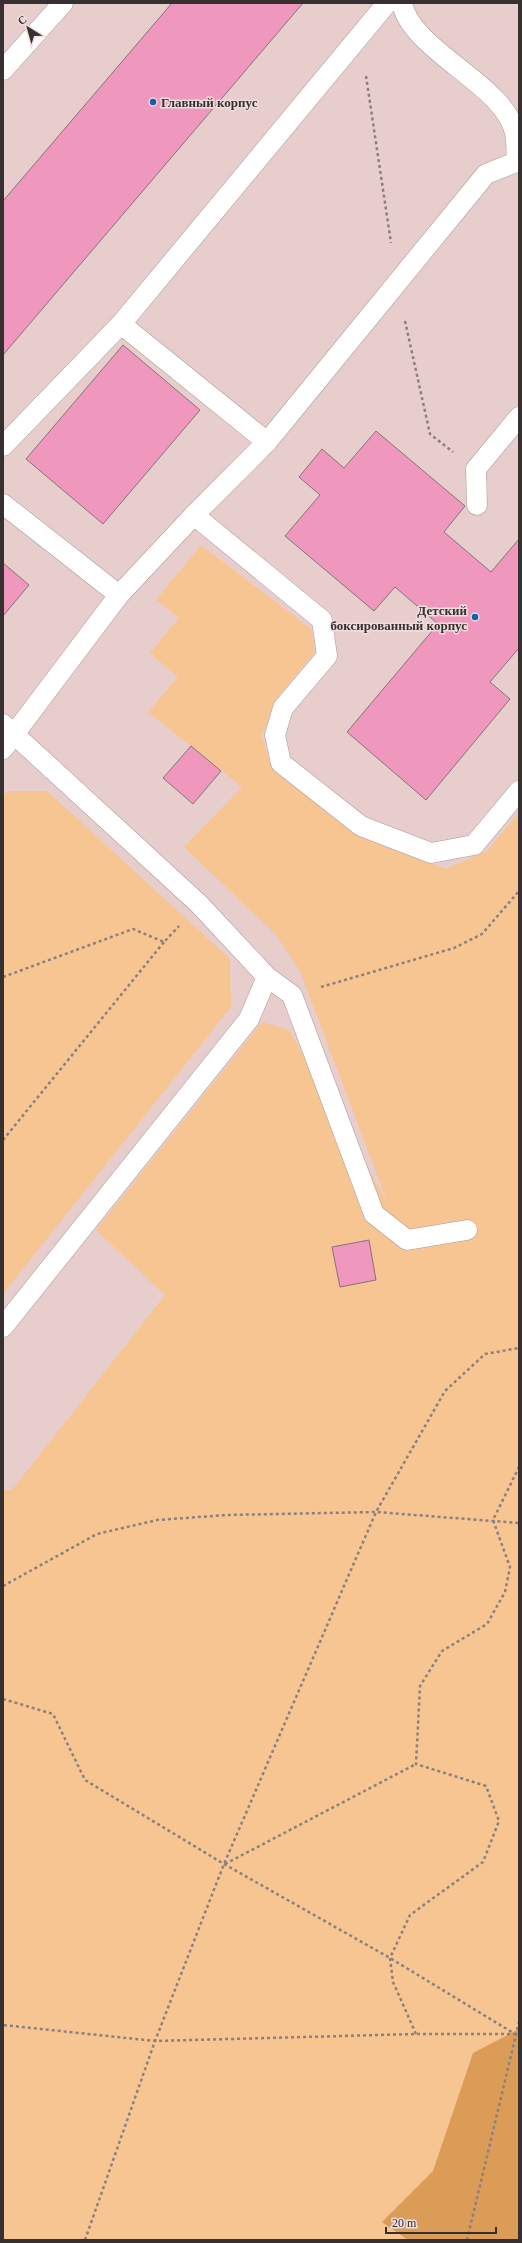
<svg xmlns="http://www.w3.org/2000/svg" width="522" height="2243" viewBox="0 0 522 2243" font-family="'Times New Roman',serif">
	<rect width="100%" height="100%" fill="#efdcdc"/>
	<rect fill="#e8cdcd" x="3" y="3" width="516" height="2237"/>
	<g fill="#f7c592">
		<path d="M201,545l110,84 4,23 -40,48 -13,36 9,31 86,67 89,35 42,-19 31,-38v1428h-516v-750h9l153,-195 -69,-65 166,-208 27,8 99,174 -88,-233 -24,-36 -92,-88 58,-60 -94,-75 30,-35 -28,-24 29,-35 -23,-18z"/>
		<path d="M8,791h39l183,168 1,48 -228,287v-497z"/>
	</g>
	<path fill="#db9c57" d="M519,2029v211h-111l-26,-18 51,-51 40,-118z"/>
	<g fill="#ef97bc" stroke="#84747a">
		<path d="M172,3h131l-300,352v-154z"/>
		<path d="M123,345l77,65 -97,114 -77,-65z"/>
		<path d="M376,431l89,75 -21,26 47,40 28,-33v109l-29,34 20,17 -84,101 -79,-68 91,-108 -43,-37 -21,24 -89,-75 35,-41 -21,-18 23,-28 22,19z"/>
		<path d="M3,563l26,22 -26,31z"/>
		<path d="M191,746l30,25 -28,33 -30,-26z"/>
		<path d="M369,1240l7,40 -36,7 -8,-40z"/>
	</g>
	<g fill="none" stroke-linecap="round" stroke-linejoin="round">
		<g stroke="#aa9898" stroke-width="21">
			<g id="lane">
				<path d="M402,3c9,48 103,81 113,130 2,9 1,19 2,28"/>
				<path d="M3,70l60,-67"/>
				<path d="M121,324l146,118"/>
				<path d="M3,446l118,-122 266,-321"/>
				<path d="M3,504l116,91"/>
				<path d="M477,505l-1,-36 43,-52"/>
				<path d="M194,515l128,105 5,36 -44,52 -8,27 6,28 80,63 70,27 43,-8 45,-54"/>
				<path d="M3,724l196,180 68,73 -18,42 -246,308"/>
				<path d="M3,749l116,-154 75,-80 73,-73 219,-268 33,-13"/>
				<path d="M267,977l25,18 82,219 33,26 60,-10"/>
			</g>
		</g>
		<g stroke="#8c7f7f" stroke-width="2.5" stroke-dasharray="3 3" stroke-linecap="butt">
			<path d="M366,76l25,167"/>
			<path d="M405,321l25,113 23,18"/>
			<path d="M3,977l130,-48 31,13 15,-16"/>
			<path d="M321,987l133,-39 28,-14 37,-43"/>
			<path d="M3,1140l161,-198"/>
			<path d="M3,1586l94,-52 60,-14 70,-5 149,-3 143,11"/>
			<path d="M3,1699l50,15 32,66 139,84 166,94 125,76h-99l-261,7 -152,-16"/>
			<path d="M225,1864l191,-100"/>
			<path d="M416,2034l-23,-52 -3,-24 20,-43 73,-53 16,-41 -13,-35 -70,-22 4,-78 22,-35 45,-27 18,-32 5,-25 -17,-47 26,-53"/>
			<path d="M85,2240l70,-199 69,-177 152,-352 69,-121 40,-37 34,-6"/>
			<path d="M467,2240l52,-218"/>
		</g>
		<use href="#lane" stroke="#fff" stroke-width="20"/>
	</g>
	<g fill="#1460af" stroke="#efdcdc" stroke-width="1.5">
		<circle cx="153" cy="102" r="4"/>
		<circle cx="475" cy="617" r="4"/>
	</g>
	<g text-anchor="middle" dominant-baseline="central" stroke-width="3" stroke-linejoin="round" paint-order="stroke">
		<g font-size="13" font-weight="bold" fill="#373030" stroke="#efdcdc" text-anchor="start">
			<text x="161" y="102">Главный корпус</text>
			<text x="467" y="610" text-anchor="end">Детский<tspan x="467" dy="15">боксированный корпус</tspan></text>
		</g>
	</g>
	<rect width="522" height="2243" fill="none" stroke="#373030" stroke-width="8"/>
	<g transform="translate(28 28) rotate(323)" stroke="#efdcdc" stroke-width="3" paint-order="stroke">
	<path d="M0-3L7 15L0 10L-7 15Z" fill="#373030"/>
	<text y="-6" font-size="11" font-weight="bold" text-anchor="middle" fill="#373030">С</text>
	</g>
	<path d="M386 2227v6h110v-6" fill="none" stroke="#373030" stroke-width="2"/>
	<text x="392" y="2227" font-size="12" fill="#373030" stroke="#efdcdc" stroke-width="3" paint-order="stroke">20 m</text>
</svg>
